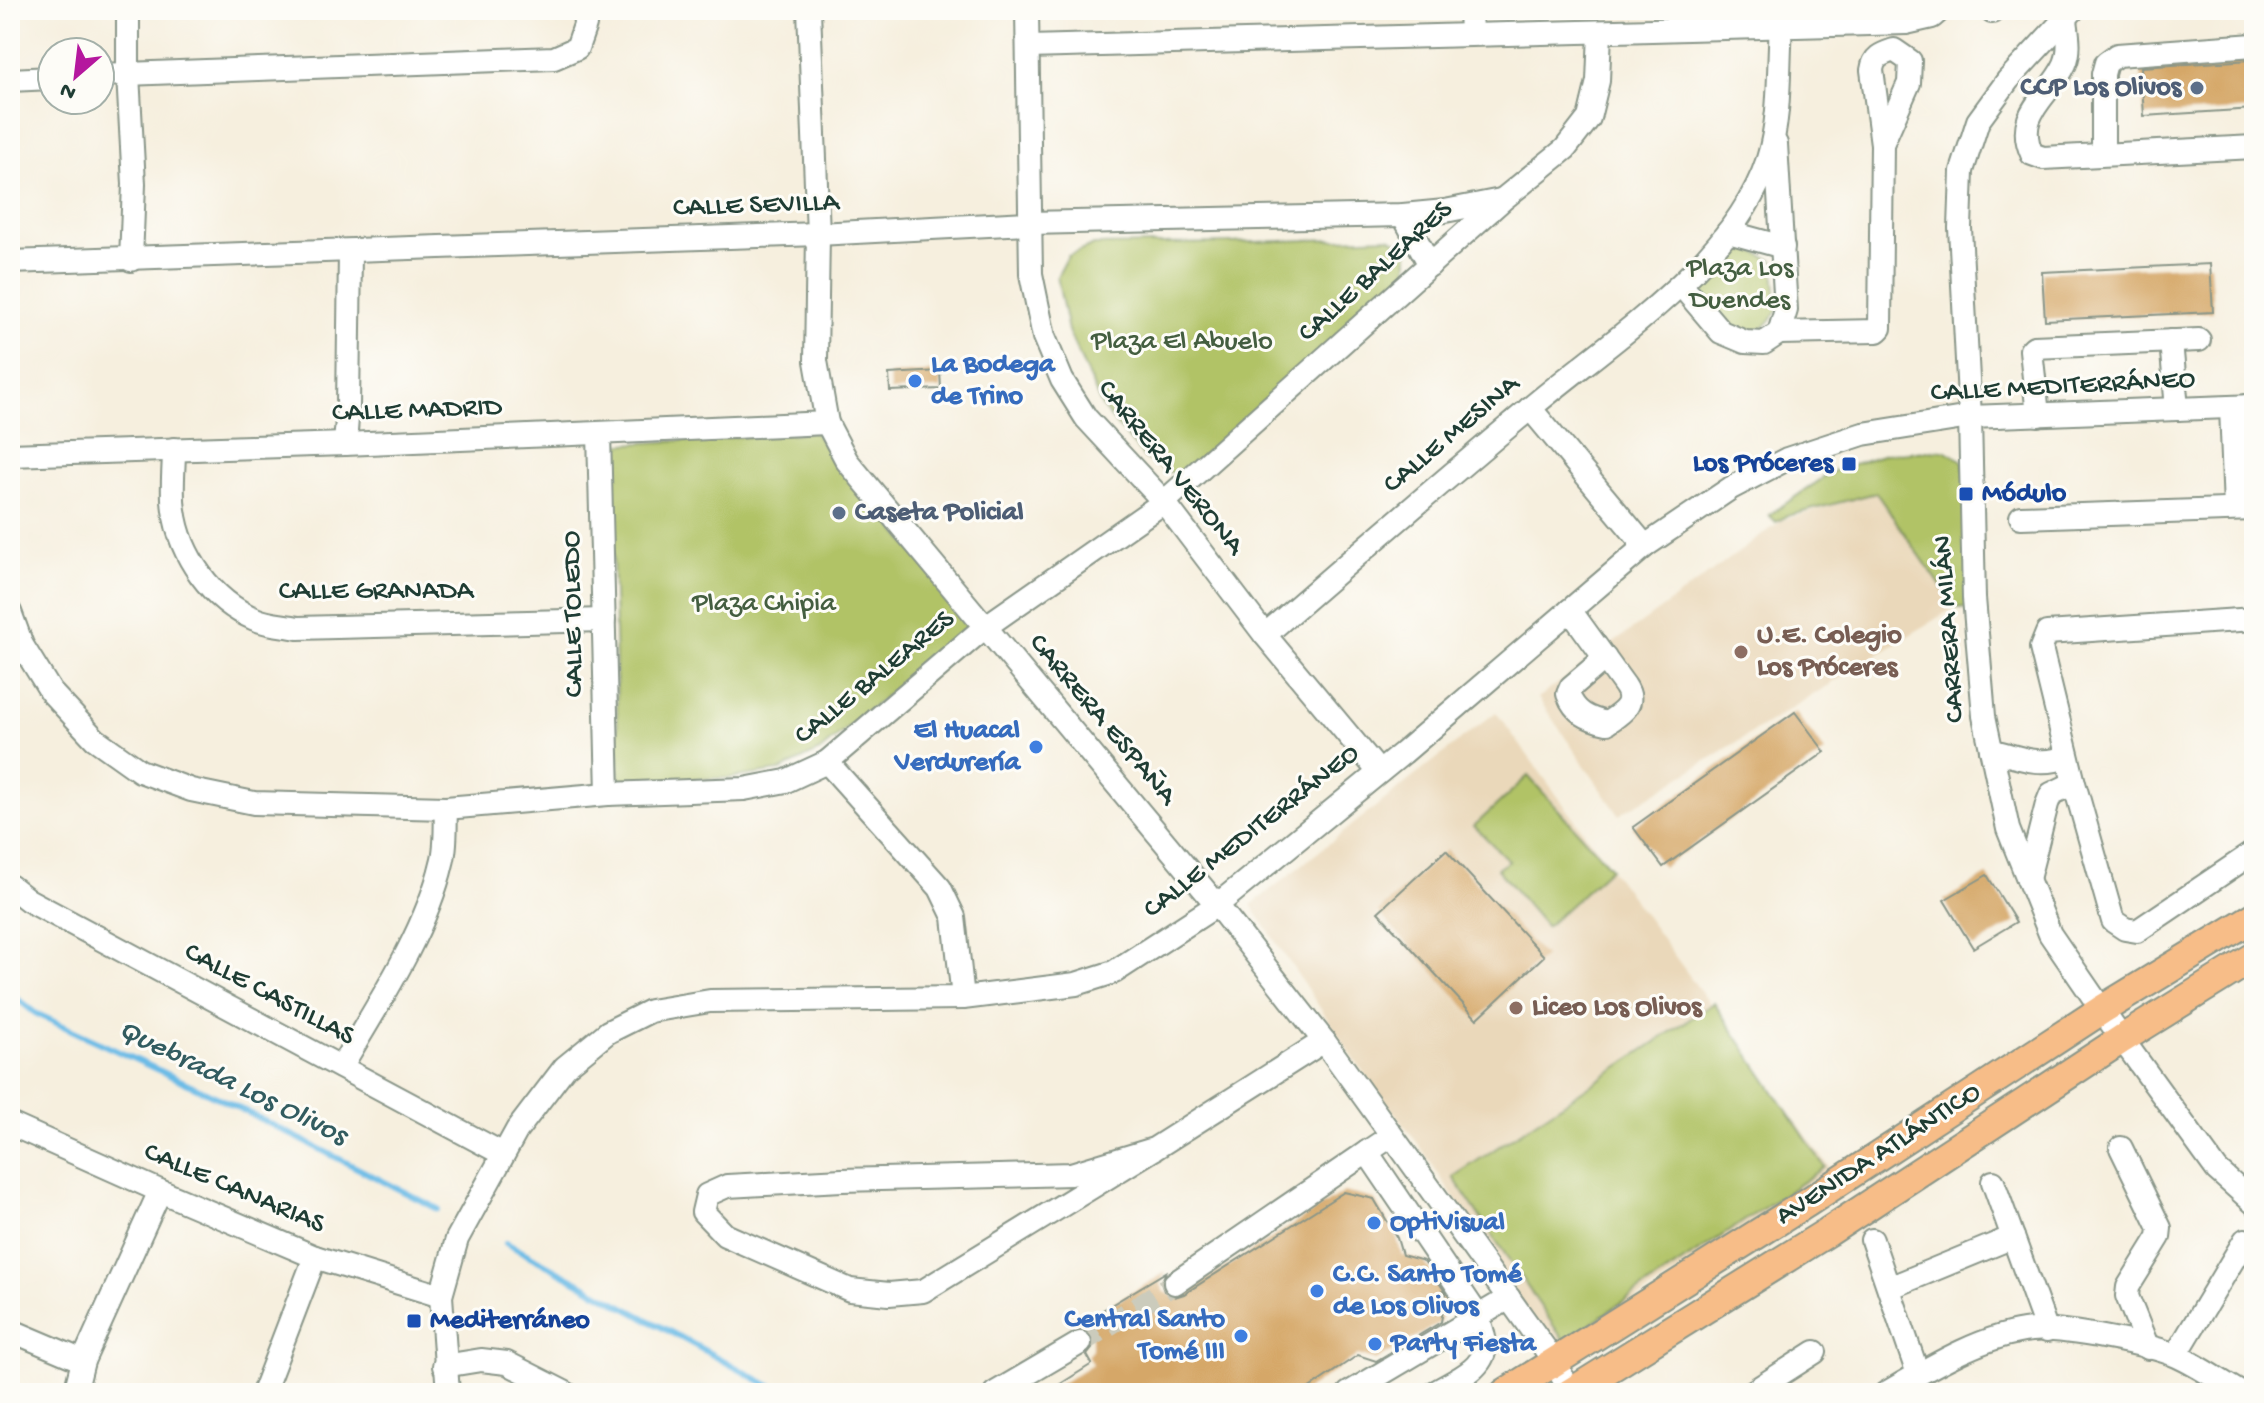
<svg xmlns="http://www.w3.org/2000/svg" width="2264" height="1403" viewBox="0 0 2264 1403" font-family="'Gochi Hand',sans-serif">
	<rect width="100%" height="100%" fill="#fdfcf7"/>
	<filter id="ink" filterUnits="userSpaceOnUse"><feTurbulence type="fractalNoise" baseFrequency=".0125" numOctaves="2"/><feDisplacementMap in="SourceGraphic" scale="16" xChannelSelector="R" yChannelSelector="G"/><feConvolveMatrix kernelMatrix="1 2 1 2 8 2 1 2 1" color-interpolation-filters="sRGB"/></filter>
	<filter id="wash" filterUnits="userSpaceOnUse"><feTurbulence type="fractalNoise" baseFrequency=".006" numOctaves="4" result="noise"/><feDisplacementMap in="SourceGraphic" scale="32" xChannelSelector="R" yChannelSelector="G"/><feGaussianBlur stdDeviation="1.8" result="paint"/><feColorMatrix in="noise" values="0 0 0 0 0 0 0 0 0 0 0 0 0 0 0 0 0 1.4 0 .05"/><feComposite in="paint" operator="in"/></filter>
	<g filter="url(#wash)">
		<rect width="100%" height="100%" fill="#f6efde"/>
		<g fill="#ead8ba">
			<path d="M1876,493l79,114 -336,208 -81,-117 245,-178z"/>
			<path d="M1496,712l337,460 -264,171 -13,1 -9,-2 -125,-193 -63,-83 -108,-161z"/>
		</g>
		<g fill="#b1c366" stroke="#68804d" stroke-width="2">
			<path d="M1390,237l18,11v24l-223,200h-18l-22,-14 -42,-49 -35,-78 -11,-54 11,-21 26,-11 135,-2z"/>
			<path d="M1730,242l43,18 5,50c-3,4 -7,11 -12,15 -29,25 -57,-25 -71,-44z"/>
			<path d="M814,432l159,191 -153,128 -41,20 -49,7 -111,3 -9,-336z"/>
			<path d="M1944,450l19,11 11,149 -18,-3 -80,-114 -89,23 -11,6 -7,-7 66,-45 50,-16z"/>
			<path d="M1528,776l83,92 -65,59 -49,-58 12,-8 -35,-35z"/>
			<path d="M1714,1003l111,164 -261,174 -111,-164z"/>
		</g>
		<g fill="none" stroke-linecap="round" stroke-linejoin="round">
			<g stroke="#6bbbe6" stroke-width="6">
				<path d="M10,993l25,20 190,88 213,108"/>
				<path d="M506,1243l277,150"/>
			</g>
		</g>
		<g id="blocks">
			<g fill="#d5a768">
				<path d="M2251,60l3,49 -110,7 -3,-49z"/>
				<path d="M2210,264l3,48 -168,8 -3,-48z"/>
				<path d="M940,371l1,18 -51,2 -1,-17z"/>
				<path d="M1795,712l30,40 -162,115 -30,-40z"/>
				<path d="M1446,850l98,106 -67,63 -99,-107z"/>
				<path d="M1987,875l29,47 -43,26 -29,-48z"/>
				<path d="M1344,1192l30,7 23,39 5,17 22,6 22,32 -5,29 -65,39 -18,-6 -56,38h-256l46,-29 -5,-9 5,-6v-12l-6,-6h-12l-1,-3 93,-56 -5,11 3,8 11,6 9,-3z"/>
			</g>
		</g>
	</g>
	<g filter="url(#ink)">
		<use href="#blocks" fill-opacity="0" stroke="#8a9689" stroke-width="2"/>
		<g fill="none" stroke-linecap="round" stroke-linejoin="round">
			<path stroke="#cbcbbc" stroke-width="22" stroke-dasharray="22 11" stroke-linecap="butt" d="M1080,1343l95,-60"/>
			<g stroke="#8a9689" stroke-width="26">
				<g id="minor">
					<path d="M128,10v64l6,110 -3,76"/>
					<path d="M809,10l9,224 -2,127 11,62 20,38 370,444 107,136 230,320 17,32"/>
					<path d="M1027,10l4,264 13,63 18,43 24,38 78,84 101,133 114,137"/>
					<path d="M1470,10l1,23"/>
					<path d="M2073,10l-65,70 -30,41 -16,50 -2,57 10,189 4,181 10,118 24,113 42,105 72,105 95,131 37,33"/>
					<path d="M1992,12l1,-2"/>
					<path d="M2066,20c2,15 5,30 -1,44 -15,33 -52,49 -33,90l11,4 211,-11"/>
					<path d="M1029,47l877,-24 26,-6 8,-7"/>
					<path d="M100,75l454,-17 23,-10 8,-23 -1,-15"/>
					<path d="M10,80l42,-2"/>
					<path d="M2103,154v-80l3,-11 11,-8 137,-10"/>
					<path d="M1403,215l27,50"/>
					<path d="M1728,232l55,15"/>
					<path d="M10,262l808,-28 211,-11 374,-8 42,-4 56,-11"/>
					<path d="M1681,285l40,47 24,10 19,1 15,-10 7,-23 -10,-166"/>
					<path d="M1779,333l98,-2 3,-3 2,-184 -10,-74c2,-14 10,-16 22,-20l16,11 -1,22 -27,61"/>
					<path d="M2171,341l6,68"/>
					<path d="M2247,406l4,103"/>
					<path d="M2231,407l4,102"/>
					<path d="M1530,408l115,138"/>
					<path d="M2038,415l-7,-65 3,-3 165,-7"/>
					<path d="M599,433l9,361"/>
					<path d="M345,444l3,-38 2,-154"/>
					<path d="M174,449c0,20 -3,42 0,61 6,46 38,91 81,109 13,6 29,6 43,9l306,-8"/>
					<path d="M10,455l335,-11 482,-21"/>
					<path d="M2021,517l233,-8"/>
					<path d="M1570,610l55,76c12,18 -3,27 -18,37 -19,-4 -32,-10 -39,-29l3,-7 34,-29"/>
					<path d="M10,612l12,33 29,47 44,47 45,32 51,19 63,13 192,5 162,-14 136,-5 42,-8 41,-19 158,-135 179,-125 338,-302 63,-51 24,-31 9,-37 2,-49"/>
					<path d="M2254,619l-207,14 -6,15 33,135 39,138 12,8 12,2 117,-79"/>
					<path d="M1265,635c87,-76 175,-151 263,-225 81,-69 206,-146 240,-251 13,-42 10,-90 13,-133"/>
					<path d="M1991,750c26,7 51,18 76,6"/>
					<path d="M827,762l113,126 14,29 9,81"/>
					<path d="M2028,879l19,-75 4,-10 23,-11"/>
					<path d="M10,886l18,14 475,254"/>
					<path d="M341,1067c36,-61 85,-135 101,-204 5,-17 3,-37 4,-55"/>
					<path d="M10,1124l150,67 155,66 126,39"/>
					<path d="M1391,1136l-24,16 111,164c2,9 8,22 7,31 -2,24 -34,35 -51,46"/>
					<path d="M2121,1148l39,80 -1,9 -31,50 -1,9 21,52"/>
					<path d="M1154,1149l-83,25 -229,6 -115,6 -20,9 -4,17 22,23 125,55 39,4 34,-3 231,-142 170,-108"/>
					<path d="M1993,1182l54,149"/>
					<path d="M1872,1240l46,134"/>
					<path d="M1175,1283l192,-131"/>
					<path d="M1889,1288l124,-51"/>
					<path d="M10,1330l73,31"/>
					<path d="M2176,1355l69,-115"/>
					<path d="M444,1366l37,-6 26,3 59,30"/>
					<path d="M75,1393l8,-32 77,-170"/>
					<path d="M263,1393l52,-136"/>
					<path d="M448,1393l-7,-97 16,-57 60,-109 48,-63 43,-35 42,-21 60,-10 253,-3 113,-14 38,-12 103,-67 186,-152 242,-207 86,-58 56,-29 76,-25 107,-17 284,-11"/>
					<path d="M995,1393l85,-50"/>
					<path d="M1349,1393l160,-95"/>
					<path d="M1751,1393l64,-41"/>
					<path d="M1886,1393c41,-24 98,-59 146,-63 28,-3 118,14 145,26 22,10 43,25 64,37"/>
				</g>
			</g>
			<g stroke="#8a9689" stroke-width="32">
				<g id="major">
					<path d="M1505,1393l303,-191 295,-193 151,-92"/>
					<path d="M1570,1393l258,-161 294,-193 132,-82"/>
				</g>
			</g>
			<use href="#minor" stroke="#fff" stroke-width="22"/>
			<use href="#major" stroke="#f7bd88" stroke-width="28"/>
		</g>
	</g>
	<g fill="#5c6f8a" stroke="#fdfcf7" stroke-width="3">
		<circle cx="2197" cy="88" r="8"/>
		<circle cx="839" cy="513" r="8"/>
	</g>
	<g fill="#3f7fe0" stroke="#fdfcf7" stroke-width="3">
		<circle cx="915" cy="381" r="8"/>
		<circle cx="1036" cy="747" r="8"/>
		<circle cx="1374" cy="1223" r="8"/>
		<circle cx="1317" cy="1291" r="8"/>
		<circle cx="1241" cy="1336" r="8"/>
		<circle cx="1375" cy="1344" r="8"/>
	</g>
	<g fill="#1a4fb4" stroke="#fdfcf7" stroke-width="3">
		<rect x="1841" y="456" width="16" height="16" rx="4"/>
		<rect x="1958" y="486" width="16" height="16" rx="4"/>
		<rect x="406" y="1313" width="16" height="16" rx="4"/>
	</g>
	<g fill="#8d6e63" stroke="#fdfcf7" stroke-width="3">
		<circle cx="1741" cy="652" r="8"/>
		<circle cx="1516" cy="1008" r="8"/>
	</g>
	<g text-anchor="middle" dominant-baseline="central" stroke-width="6" stroke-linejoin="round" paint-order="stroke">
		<g font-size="28" font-weight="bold" fill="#4e5e75" stroke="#fdfcf7" text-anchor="end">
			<text x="2181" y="88">CCP Los Olivos</text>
			<text x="855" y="513" text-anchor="start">Caseta Policial</text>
		</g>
		<g font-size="28" fill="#1f3d34" stroke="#fdfcf7">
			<text transform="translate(756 206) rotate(-2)">CALLE SEVILLA</text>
			<text transform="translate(1376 272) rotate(-42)">CALLE BALEARES</text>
			<text transform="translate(2063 387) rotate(-3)">CALLE MEDITERRÁNEO</text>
			<text transform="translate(417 411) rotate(-2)">CALLE MADRID</text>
			<text transform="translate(1452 435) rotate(-40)">CALLE MESINA</text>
			<text transform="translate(1170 468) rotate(51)">CARRERA VERONA</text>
			<text x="376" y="592">CALLE GRANADA</text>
			<text transform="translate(574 614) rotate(-91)">CALLE TOLEDO</text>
			<text transform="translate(1950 629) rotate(-94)">CARRERA MILÁN</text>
			<text transform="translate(875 678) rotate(-39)">CALLE BALEARES</text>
			<text transform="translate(1102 720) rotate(50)">CARRERA ESPAÑA</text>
			<text transform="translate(1252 832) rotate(-38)">CALLE MEDITERRÁNEO</text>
			<text transform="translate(269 995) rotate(28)">CALLE CASTILLAS</text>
			<text transform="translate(1879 1155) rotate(-33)">AVENIDA ATLÁNTICO</text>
			<text transform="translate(234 1189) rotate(23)">CALLE CANARIAS</text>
		</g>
		<g font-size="28" fill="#445e40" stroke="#fdfcf7">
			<text x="1740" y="269">Plaza Los<tspan x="1740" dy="32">Duendes</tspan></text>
			<text x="1182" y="342">Plaza El Abuelo</text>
			<text x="764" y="604">Plaza Chipia</text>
		</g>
		<g font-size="28" font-weight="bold" fill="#366cbe" stroke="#fdfcf7" text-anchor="start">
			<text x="931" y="365">La Bodega<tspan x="931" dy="32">de Trino</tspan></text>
			<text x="1020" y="731" text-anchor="end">El Huacal<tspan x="1020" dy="32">Verdurería</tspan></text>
			<text x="1390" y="1223">OptiVisual</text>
			<text x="1333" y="1275">C.C. Santo Tomé<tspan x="1333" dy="32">de Los Olivos</tspan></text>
			<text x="1225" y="1320" text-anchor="end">Central Santo<tspan x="1225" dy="32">Tomé III</tspan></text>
			<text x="1391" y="1344">Party Fiesta</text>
		</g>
		<g font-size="28" font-weight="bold" fill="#164399" stroke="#fdfcf7" text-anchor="start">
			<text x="1833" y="464" text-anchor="end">Los Próceres</text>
			<text x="1982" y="494">Módulo</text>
			<text x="430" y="1321">Mediterráneo</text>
		</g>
		<g font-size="28" font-weight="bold" fill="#785e54" stroke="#fdfcf7" text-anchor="start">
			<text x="1757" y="636">U.E. Colegio<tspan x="1757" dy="32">Los Próceres</tspan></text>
			<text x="1532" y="1008">Liceo Los Olivos</text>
		</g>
		<g font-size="30" font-style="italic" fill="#325c60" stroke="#fdfcf7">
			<text transform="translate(232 1084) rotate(26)">Quebrada Los Olivos</text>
		</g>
	</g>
	<rect width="2264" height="1403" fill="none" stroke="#fdfcf7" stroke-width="40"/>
	<g transform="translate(76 76) rotate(208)"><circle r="38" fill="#fdfcf7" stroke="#a4b0a9" stroke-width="2"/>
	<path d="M0-6L14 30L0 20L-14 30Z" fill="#b5179e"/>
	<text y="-12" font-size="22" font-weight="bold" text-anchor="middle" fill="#1f3d34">N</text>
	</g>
</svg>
